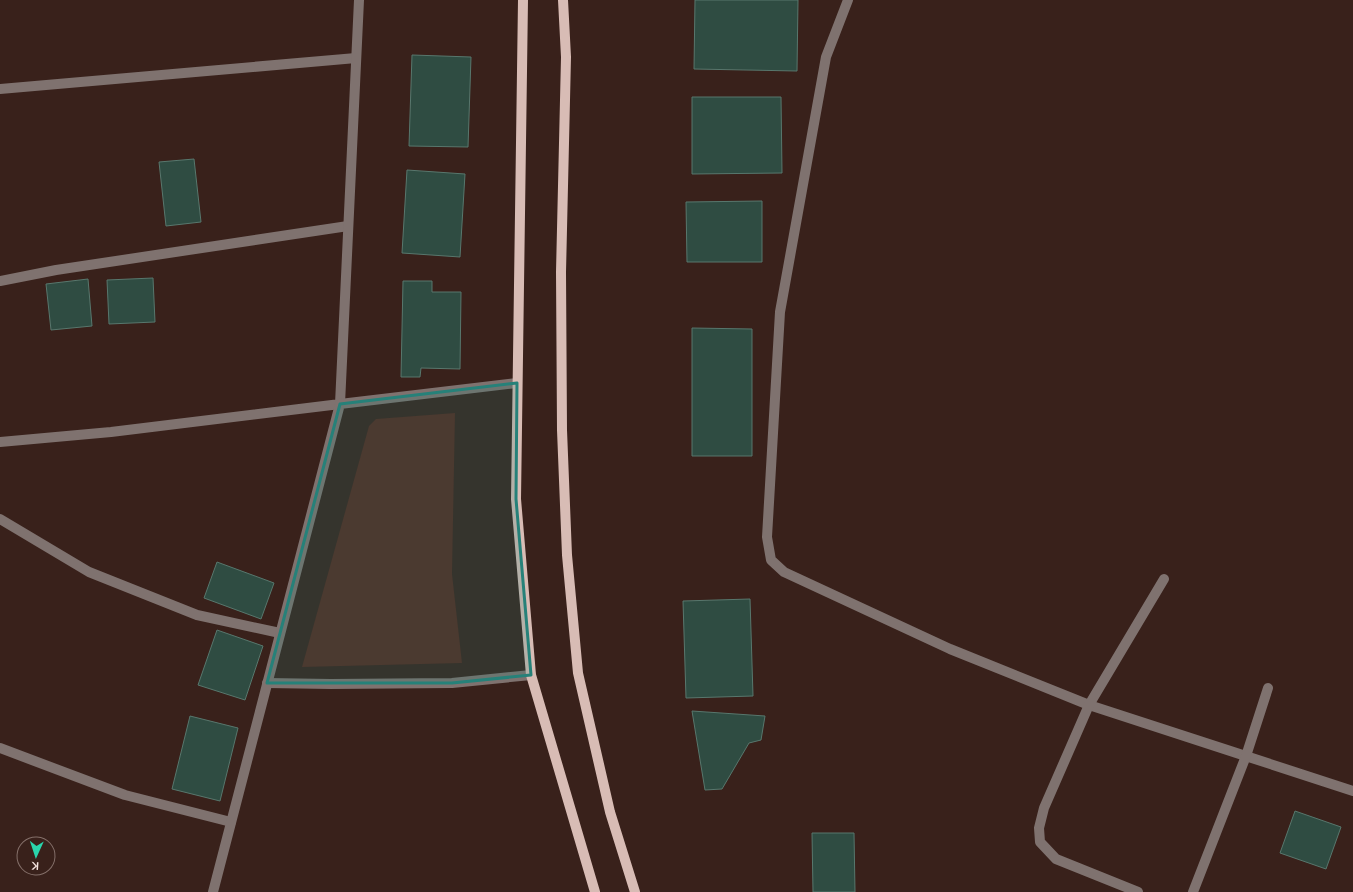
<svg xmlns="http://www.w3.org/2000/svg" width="1353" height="892" viewBox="0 0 1353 892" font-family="Mulish,sans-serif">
	<rect width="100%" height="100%" fill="#39211b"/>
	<path fill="#54281e" d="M455,413l-3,161 10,89 -160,4 67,-241 7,-7z"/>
	<g fill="#2f4c42" stroke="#58776d">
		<path d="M695,0h103l-1,71 -103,-2z"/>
		<path d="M412,55l59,2 -3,90 -59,-1z"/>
		<path d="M692,97h89l1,76 -90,1z"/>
		<path d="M194,159l7,63 -35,4 -7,-64z"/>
		<path d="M407,170l58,4 -5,83 -58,-4z"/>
		<path d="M762,201v61h-75l-1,-60z"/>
		<path d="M153,278l2,44 -46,2 -2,-44z"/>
		<path d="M88,279l4,47 -41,4 -5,-46z"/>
		<path d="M403,281h29v11h29l-1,77 -39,-1 -1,9h-19z"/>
		<path d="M692,328l60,1v127h-60z"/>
		<path d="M217,562l57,21 -13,36 -57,-21z"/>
		<path d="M750,599l3,97 -67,2 -3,-97z"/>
		<path d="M217,630l46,16 -18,54 -47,-15z"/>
		<path d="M692,711l73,5 -4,24 -12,3 -27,46 -17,1z"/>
		<path d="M190,716l48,12 -18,73 -48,-12z"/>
		<path d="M1295,811l46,16 -15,42 -46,-16z"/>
		<path d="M812,833h42l1,59h-42z"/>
	</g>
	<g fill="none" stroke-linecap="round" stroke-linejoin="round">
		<g stroke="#7f726f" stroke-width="10">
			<path d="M848,0l-22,57 -46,255 -13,225 4,23 13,12 166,77 139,56 264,86"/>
			<path d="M0,89l356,-31"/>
			<path d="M0,281l56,-11 292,-44"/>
			<path d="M0,442l111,-10 229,-28 19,-404"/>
			<path d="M0,519l89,53 108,43 83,18"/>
			<path d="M267,683l64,1 121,-1 79,-8"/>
			<path d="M0,748l125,47 106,27"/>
			<path d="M213,892l127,-488 177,-21"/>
			<path d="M1138,892l-82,-33 -16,-17 -1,-14 5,-20 45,-103 75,-126"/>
			<path d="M1193,892l53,-136 22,-68"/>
		</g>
		<g stroke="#d8bcb5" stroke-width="10">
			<path d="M523,0l-7,499 15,176 64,217"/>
			<path d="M563,0l3,57 -5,215 1,158 5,125 11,118 32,139 25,80"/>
		</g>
	</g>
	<path fill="#268179" fill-opacity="0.2" stroke="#268179" stroke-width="3" stroke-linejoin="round" d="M517,383l-1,116 15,176 -79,8h-185l73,-279z"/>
	<g transform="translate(36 856) rotate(183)"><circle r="19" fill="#39211b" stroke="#846f69"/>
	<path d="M0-3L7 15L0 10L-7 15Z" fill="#2ad5ac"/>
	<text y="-6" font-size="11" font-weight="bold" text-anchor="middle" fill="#f4e3df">K</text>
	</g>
</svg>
